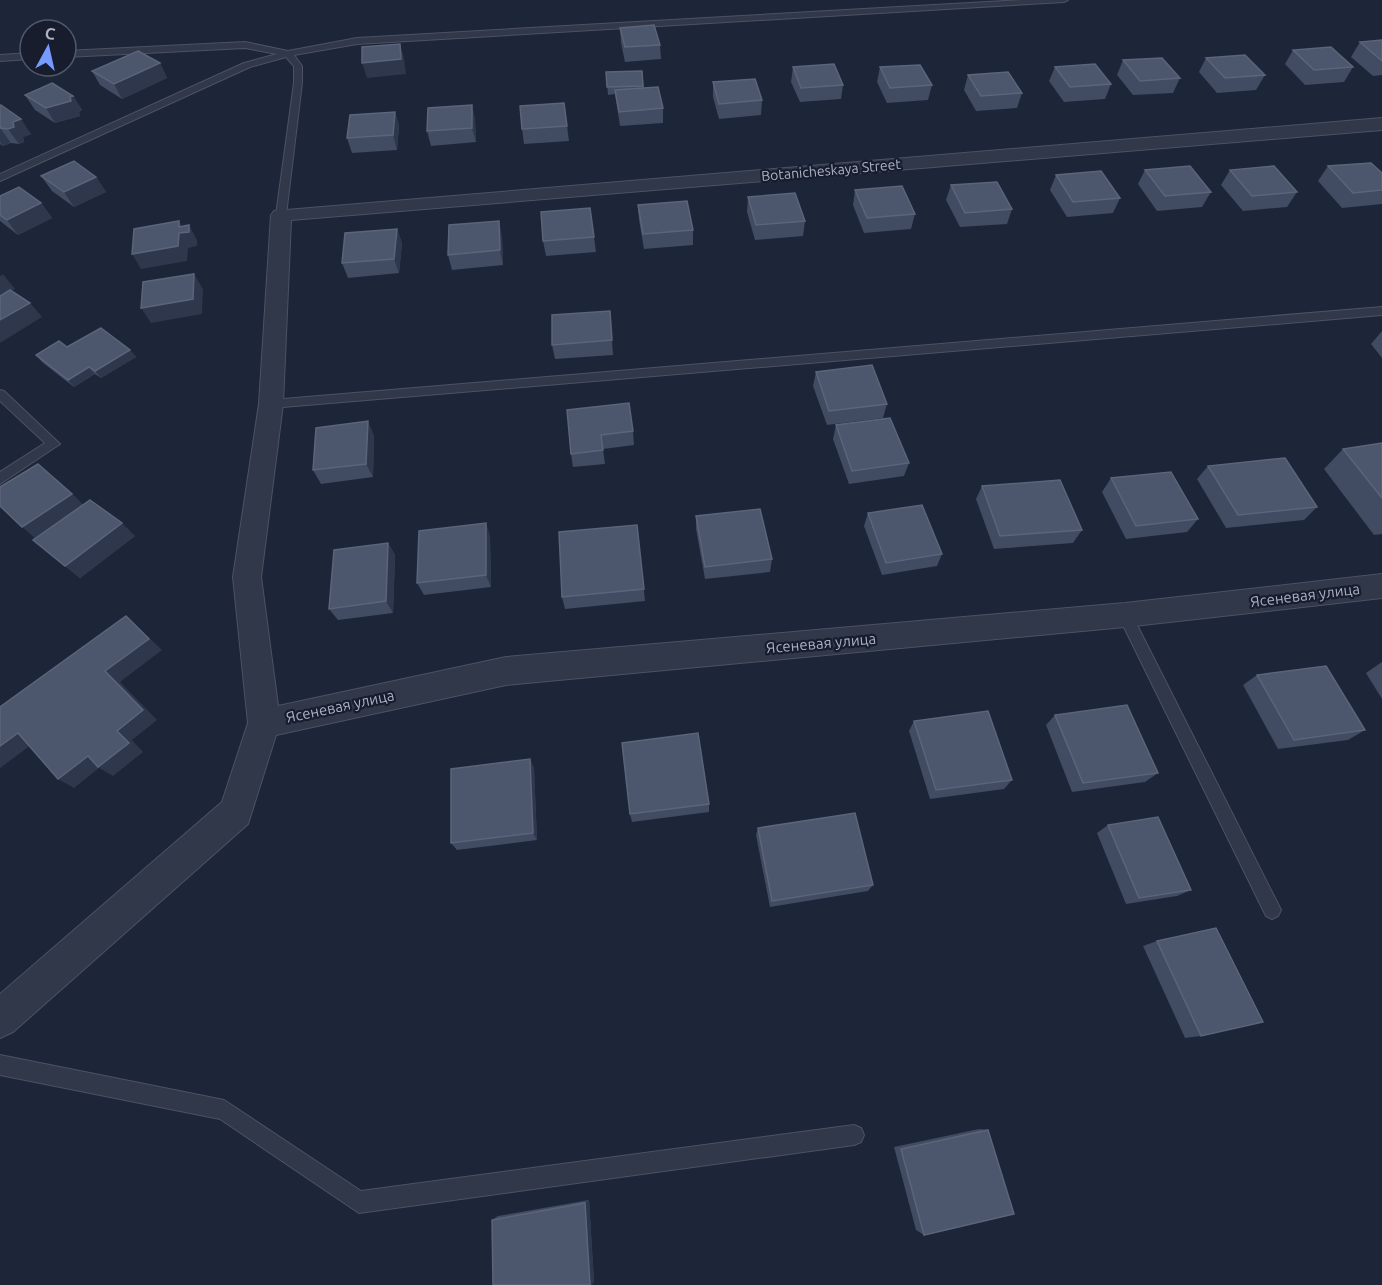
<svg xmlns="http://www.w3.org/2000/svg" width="1382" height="1285" viewBox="0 0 1382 1285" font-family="Ubuntu,sans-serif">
	<rect width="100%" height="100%" fill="#1d2538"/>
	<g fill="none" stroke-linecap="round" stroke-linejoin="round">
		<g stroke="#4c5264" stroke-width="2">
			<g id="lane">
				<path d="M1022,0h46l-4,2 -707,42 -63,11 8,11v17l-16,132 -5,3 -5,-3 18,-132v-17l-8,-9 -36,10 -250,114v-7l244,-111 33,-9 -32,-6 -179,9v-6l179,-9 43,9 69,-13z"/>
				<path d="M30,53v6l-30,2v-6z"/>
				<path d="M1382,307v8l-1111,93 -6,-4 6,-4z"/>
				<path d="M0,390l4,1 56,53 -60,40v-12l45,-29 -45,-42z"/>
				<path d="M1125,609l5,2 148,293 3,6 -3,6 -6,3 -6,-3 -148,-301 2,-4z"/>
				<path d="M0,1055l224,45 137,91 493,-66 7,3 3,7 -3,7 -7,3 -495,68 -139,-94 -220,-44z"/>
			</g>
		</g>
		<g stroke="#4c5264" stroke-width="2">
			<path id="street" d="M1382,118v12l-1091,90 -8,184 -22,173 17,129 228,-49 619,-54 257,-29v24l-257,29 -619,58 -230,50 -28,89 -235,208 -13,6v-44l222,-192 26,-79 -15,-146 26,-173 12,-189 3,-4z"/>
		</g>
		<use href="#lane" fill="#313849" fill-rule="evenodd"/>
		<use href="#street" fill="#313849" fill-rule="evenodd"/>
	</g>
	<g fill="#414b61">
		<path d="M620,28l40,17 1,14 -36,3 -4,-19z"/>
		<path d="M1382,40v35l-9,1 -22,-19 9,-15z"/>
		<path d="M1293,50l60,17 -9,15 -39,3 -20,-21z"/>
		<path d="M1206,58l59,17 -9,15 -39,3 -18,-21z"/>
		<path d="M1123,60l57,18 -7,15 -40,2 -16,-20z"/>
		<path d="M160,63l7,15 -45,21 -22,-14 -8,-14z"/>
		<path d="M793,67l50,18 -2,14 -41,3 -9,-20z"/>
		<path d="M880,67l52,18 -4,15 -41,3 -10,-21z"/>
		<path d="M1055,67l56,17 -6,15 -41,3 -15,-21z"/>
		<path d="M642,71l2,17 19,20v15l-43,3 -5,-32 -7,1 -2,-23z"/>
		<path d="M968,75l54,18 -5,15 -41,3 -12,-21z"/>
		<path d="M713,82l49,18 -1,15 -42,4 -6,-22z"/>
		<path d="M25,95l48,1 9,14 -3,2 1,4 -25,7 -20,-13z"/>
		<path d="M564,103l5,38 -45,3 -2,-15z"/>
		<path d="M472,105l3,15 1,22 -45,4 -4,-15z"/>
		<path d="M0,106l31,28 -8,3 1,5 -5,2 -8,-1 -8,3 -3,-2z"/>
		<path d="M395,112l4,14 -2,24 -45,3 -5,-15z"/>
		<path d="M1328,166l54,7v31l-40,4 -24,-27z"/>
		<path d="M1145,170l66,22 -9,15 -45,4 -19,-27z"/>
		<path d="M1230,170l67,22 -10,15 -44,4 -22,-26z"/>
		<path d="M1056,175l64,23 -7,15 -46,4 -17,-27z"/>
		<path d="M41,176l55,1 10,15 -32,15 -22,-16z"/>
		<path d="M951,185l61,24 -5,15 -47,3 -14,-27z"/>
		<path d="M855,190l60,24 -4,15 -47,4 -11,-28z"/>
		<path d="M0,196l41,7 11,15 -34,17 -18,-14z"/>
		<path d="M748,197l57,24 -2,15 -48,4 -8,-28z"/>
		<path d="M638,205l55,25v15l-49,4 -5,-29z"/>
		<path d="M590,208l6,44 -50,4 -3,-15z"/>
		<path d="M397,229l5,14 -3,30 -51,5 -6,-15z"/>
		<path d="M502,236l1,29 -51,5 -4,-15z"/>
		<path d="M610,311l3,44 -58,4 -3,-14z"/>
		<path d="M1382,331v27l-11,-14z"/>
		<path d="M67,347l63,3 6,7 -35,21 -6,-4 -21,13 -32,-25 -6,-7z"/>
		<path d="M816,372l71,32 -4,14 -56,7 -14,-39z"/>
		<path d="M567,410l66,21 1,14 -31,4 2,15 -32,3 -2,-13z"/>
		<path d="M836,425l73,38 -5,13 -55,8 -16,-45z"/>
		<path d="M374,435l-1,42 -52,7 -8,-14z"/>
		<path d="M1382,443v91l-8,1 -50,-66 19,-20z"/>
		<path d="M1208,466l109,41 -13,13 -78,8 -29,-49z"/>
		<path d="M1111,478l87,41 -11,13 -61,7 -24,-47z"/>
		<path d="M982,486l100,44 -9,13 -79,6 -18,-50z"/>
		<path d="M72,494l11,11 52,31 -55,42 -47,-38z"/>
		<path d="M868,513l74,41 -5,12 -55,9 -18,-49z"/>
		<path d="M696,516l76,43 -2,13 -65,7 -9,-50z"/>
		<path d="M637,525l8,76 -80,8 -3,-12z"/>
		<path d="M490,536l1,51 -67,8 -7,-12z"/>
		<path d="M388,543l7,12 -2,58 -55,7 -9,-11z"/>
		<path d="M1382,662v37l-16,-26z"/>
		<path d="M1257,675l108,55 -17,10 -70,9 -35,-64z"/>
		<path d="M1055,715l103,58 -13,9 -73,10 -26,-67z"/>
		<path d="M914,721l98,59 -8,9 -74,10 -21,-68z"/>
		<path d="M530,759l4,9 3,72 -80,10 -6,-7z"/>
		<path d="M709,804v8l-77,10 -2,-8z"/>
		<path d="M1108,825l83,65 -14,6 -51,8 -29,-71z"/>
		<path d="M758,828l115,57 -5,6 -98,16 -14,-72z"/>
		<path d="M1157,941l44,95 -16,2 -42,-92z"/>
		<path d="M979,1129l9,1 -64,105 -8,-5 -22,-83z"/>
		<path d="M589,1200l5,82 -102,-62 6,-4z"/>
	</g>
	<g fill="#2e374c">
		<path d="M400,44l4,14 2,16 -39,4 -5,-15z"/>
		<path d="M160,63l7,15 -45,21 -8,-15z"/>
		<path d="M73,96l9,14 -3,2 1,4 -25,7 -9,-15z"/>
		<path d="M472,105l3,15 1,22 -4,-14z"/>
		<path d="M395,112l4,14 -2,24 -4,-15z"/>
		<path d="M21,119l10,15 -8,3 1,5 -5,2 -11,-15 5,-7z"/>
		<path d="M0,128l11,15 -8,3 -3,-4z"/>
		<path d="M96,177l10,15 -32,15 -10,-15z"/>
		<path d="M41,203l11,15 -34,17 -11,-15z"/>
		<path d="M179,221l6,11 4,-7 8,15v6l-9,2 -1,13 -46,8 -9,-15 47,-27z"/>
		<path d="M499,221l3,15 1,29 -3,-15z"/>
		<path d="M397,229l5,14 -3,30 -5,-14z"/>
		<path d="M3,274l12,15 -15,8v-21z"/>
		<path d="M194,274l9,15 -1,25 -51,9 -10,-15z"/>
		<path d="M30,303l12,14 -42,26v-23z"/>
		<path d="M130,350l6,7 -35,21 -6,-7z"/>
		<path d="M89,367l6,7 -21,13 -6,-7z"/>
		<path d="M368,421l6,14 -1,42 -7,-13z"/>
		<path d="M72,494l13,13 -48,33 -15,-13z"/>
		<path d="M122,523l13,13 -55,42 -15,-12z"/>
		<path d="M486,523l4,13 1,51 -5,-12z"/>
		<path d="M388,543l7,12 -2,58 -7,-12z"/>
		<path d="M126,616l36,34 -42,32 37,38 -25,20 11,12 -30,24 -14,-8 -25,20 -16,-9 59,-48 -12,-60z"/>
		<path d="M18,733l17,9 -35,26v-22z"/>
		<path d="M530,759l4,9 3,72 -4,-7z"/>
		<path d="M589,1200l5,82 -2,3h-2l-5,-82z"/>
	</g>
	<g fill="#4c566c" stroke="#5b647a" stroke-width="1.5">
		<path d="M654,25l6,20 -35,2 -5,-19z"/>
		<path d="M1382,40v21l-22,-19z"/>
		<path d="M400,44l1,15 -39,4v-16z"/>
		<path d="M1331,47l22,20 -39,3 -21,-20z"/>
		<path d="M138,51l22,12 -46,21 -22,-13z"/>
		<path d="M1245,55l20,20 -40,3 -19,-20z"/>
		<path d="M1162,58l18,20 -40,3 -17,-21z"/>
		<path d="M834,64l9,21 -42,3 -8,-21z"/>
		<path d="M1095,64l16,20 -41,3 -15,-20z"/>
		<path d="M920,65l12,20 -42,3 -10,-21z"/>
		<path d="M642,71l1,15 -36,1 -1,-15z"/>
		<path d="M1008,72l14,21 -41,3 -13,-21z"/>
		<path d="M755,79l7,21 -43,4 -6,-22z"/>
		<path d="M52,83l21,13 -3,1 1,4 -25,7 -21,-13z"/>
		<path d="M658,87l5,21 -44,4 -4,-22z"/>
		<path d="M564,103l3,23 -45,3 -2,-23z"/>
		<path d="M1,105l20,14 -8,3 1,5 -6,2 -8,-1v-22z"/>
		<path d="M472,105v23l-45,3 1,-23z"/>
		<path d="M395,112l-2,23 -46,3 3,-23z"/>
		<path d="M74,161l22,16 -32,15 -23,-16z"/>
		<path d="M1371,163l11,10v17l-29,3 -25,-27z"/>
		<path d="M1190,166l21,26 -46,4 -20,-26z"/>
		<path d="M1274,166l23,26 -45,4 -22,-26z"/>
		<path d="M1101,171l19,27 -47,4 -17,-27z"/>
		<path d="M997,182l15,27 -47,4 -14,-28z"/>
		<path d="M902,186l13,28 -48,4 -12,-28z"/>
		<path d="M19,187l22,16 -34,17 -7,-5v-19z"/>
		<path d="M795,193l10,28 -49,4 -8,-28z"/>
		<path d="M687,201l6,29 -50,4 -5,-29z"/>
		<path d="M590,208l4,29 -51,4 -2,-29z"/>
		<path d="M179,221v6l10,-2v7l-10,1 -1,13 -46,8 2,-25z"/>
		<path d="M499,221l1,29 -52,5 1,-30z"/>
		<path d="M397,229l-3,30 -52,4 3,-30z"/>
		<path d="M194,274l-1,25 -52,9 2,-26z"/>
		<path d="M10,290l20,13 -30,17v-24z"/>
		<path d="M610,311l2,29 -60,5v-30z"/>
		<path d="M101,328l29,22 -35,21 -6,-4 -21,13 -32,-25 23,-14 8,6z"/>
		<path d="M872,365l15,39 -58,7 -13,-39z"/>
		<path d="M629,403l4,28 -32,4 2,15 -32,4 -4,-44z"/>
		<path d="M890,418l19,45 -57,8 -16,-46z"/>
		<path d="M368,421l-2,43 -53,6 3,-42z"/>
		<path d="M1382,443v55l-39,-49z"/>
		<path d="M1285,458l32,49 -79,8 -30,-49z"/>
		<path d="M38,464l34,30 -50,33 -22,-21v-19z"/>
		<path d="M1171,472l27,47 -62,7 -25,-48z"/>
		<path d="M1060,480l22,50 -82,6 -18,-50z"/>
		<path d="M90,500l32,23 -57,43 -32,-26z"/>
		<path d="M922,505l20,49 -56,9 -18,-50z"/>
		<path d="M760,509l12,50 -67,8 -9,-51z"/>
		<path d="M486,523v52l-69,8 2,-52z"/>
		<path d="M637,525l7,64 -82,8 -3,-65z"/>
		<path d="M388,543l-2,58 -57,8 5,-59z"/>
		<path d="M126,616l23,23 -44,32 38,39 -26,21 12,12 -31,24 -10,-11 -30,23 -40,-46 -18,13v-39z"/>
		<path d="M1326,666l39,64 -71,10 -37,-65z"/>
		<path d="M1127,705l31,68 -75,10 -28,-68z"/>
		<path d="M988,711l24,69 -76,10 -22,-69z"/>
		<path d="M698,733l11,71 -79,10 -8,-71z"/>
		<path d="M530,759l3,74 -82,10v-74z"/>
		<path d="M855,813l18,72 -101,16 -14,-73z"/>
		<path d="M1158,817l33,73 -52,8 -31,-73z"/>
		<path d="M1216,928l47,94 -62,14 -44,-95z"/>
		<path d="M988,1130l26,84 -90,21 -23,-86z"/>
		<path d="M585,1203l5,82h-97l-1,-65z"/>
	</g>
	<g text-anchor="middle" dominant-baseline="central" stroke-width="4.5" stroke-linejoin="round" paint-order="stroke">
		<g font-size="14" fill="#abb2c6" stroke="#171d2d">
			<text transform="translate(831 170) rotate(-5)">Botanicheskaya Street</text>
		</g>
		<g font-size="15" fill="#abb2c6" stroke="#171d2d">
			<text transform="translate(1305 595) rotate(-7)">Ясеневая улица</text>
			<text transform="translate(821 643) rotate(-5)">Ясеневая улица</text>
			<text transform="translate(340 706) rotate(-12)">Ясеневая улица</text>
		</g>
	</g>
	<g transform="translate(48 48) rotate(8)"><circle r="28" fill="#171d2d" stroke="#52596a" stroke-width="1.5"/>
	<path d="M0-4.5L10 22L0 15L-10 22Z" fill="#779aff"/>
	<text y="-9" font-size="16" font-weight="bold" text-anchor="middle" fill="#abb2c6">С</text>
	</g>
</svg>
